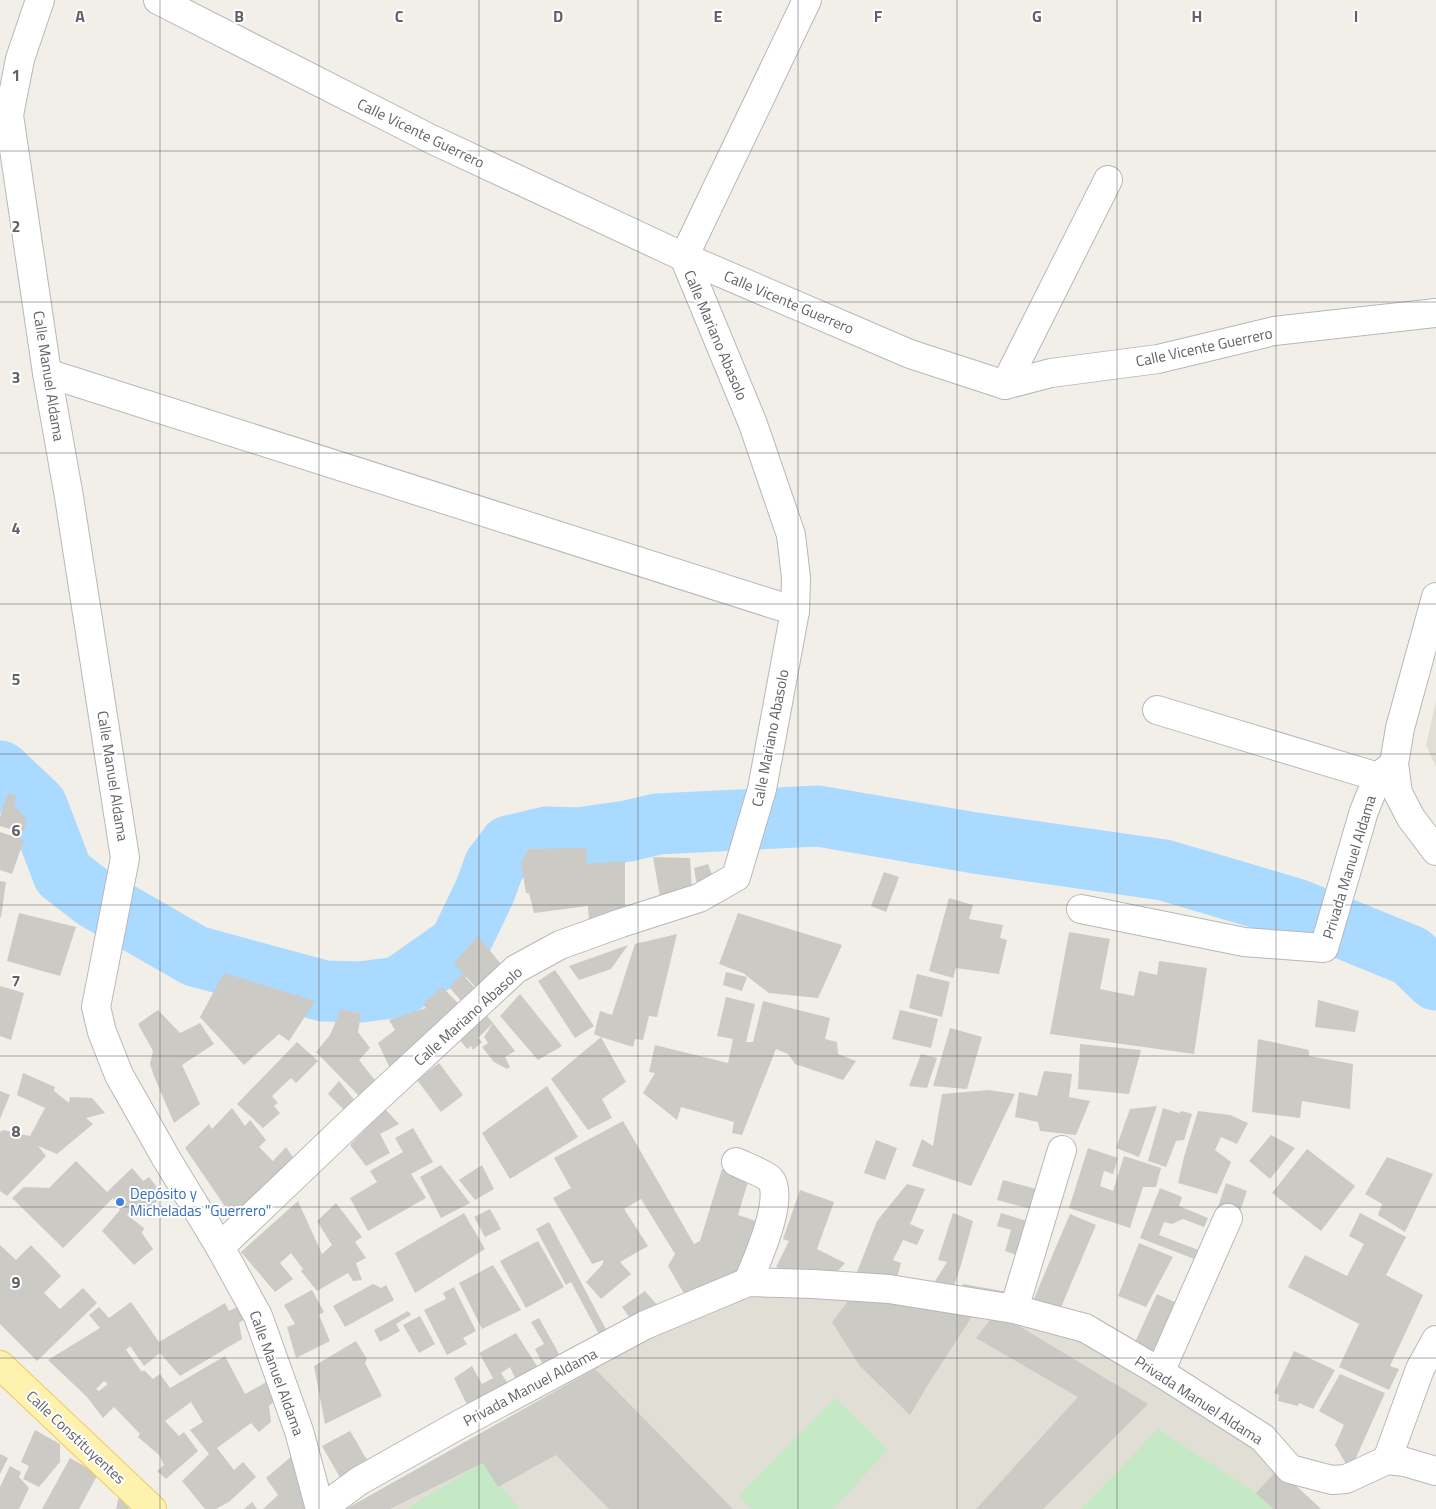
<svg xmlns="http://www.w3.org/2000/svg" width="1436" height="1509" viewBox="0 0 1436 1509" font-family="'Titillium Web',sans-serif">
	<rect width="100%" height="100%" fill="#f1efe8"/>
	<g fill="#e1ded6">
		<path d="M1436,701v66l-10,-22z"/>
		<path d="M748,1282l147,19 207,38 158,113 61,57h-975z"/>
	</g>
	<g fill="#c5e8c5">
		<path d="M835,1398l53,52 -55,59h-81l-13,-14z"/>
		<path d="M1158,1429l98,64 17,16h-192z"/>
		<path d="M483,1463l36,46h-113z"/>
	</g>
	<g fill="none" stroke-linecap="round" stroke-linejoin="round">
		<path stroke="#aadaff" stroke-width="61" d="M0,771l37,35 26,68 31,24 101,58 129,35 36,1 39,-5 60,-42 26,-54 9,-25 15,-20 38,-9 31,1 50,-7 29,-7 161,-8 157,27 189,27 132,39 115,47 25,24"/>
	</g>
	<g fill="#cccac5" fill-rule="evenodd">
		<path d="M8,793l9,3 -3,9 13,15 -4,13 -23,-7v-9z"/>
		<path d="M0,832l24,8 -12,34 -12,-4z"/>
		<path d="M586,848l1,16 38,-3v50l-36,12 -1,-17 -54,7 -5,-20h-3l-5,-30 7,-14z"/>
		<path d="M653,857l37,1 2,32 -32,7z"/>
		<path d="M708,864l7,18 -18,5 -3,-19z"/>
		<path d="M884,872l15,5 -13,35 -15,-6z"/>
		<path d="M0,881l6,1 -5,35h-1z"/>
		<path d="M949,898l24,7 -4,14 34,6 -3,13 7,2 -8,34 -43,-6 -3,10 -24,-7z"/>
		<path d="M19,913l57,14 -16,49 -53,-15z"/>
		<path d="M738,913l104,32 -24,53 -49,-5 -26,-20 -24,-9z"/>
		<path d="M1069,932l41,7 -10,50 34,7 5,-25 18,4 2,-14 48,7 -13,86 -144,-20z"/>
		<path d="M677,934l-20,83 -8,-1 -6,24 -8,-1 -2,8 -32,-10 25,45 -24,17 10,19 -24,12 -37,-51 50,-42 -7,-3 6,-23 12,4 23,-71z"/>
		<path d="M478,936l27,33 -26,22 -25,-28z"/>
		<path d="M628,945l-17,24 -32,11 -10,-14z"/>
		<path d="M555,970l39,56 -19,12 -37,-57z"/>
		<path d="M726,972l21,5 -5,14 -19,-6z"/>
		<path d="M224,973l91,28 -26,40 -10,-7 -35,31 -44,-48z"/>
		<path d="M462,974l13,14 -13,14 -13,-15z"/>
		<path d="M917,974l33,8 -8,35 -33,-9z"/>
		<path d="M0,986l24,7 -13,47 -11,-4z"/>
		<path d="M442,987l20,20 -72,61 -12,-25 17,-13 -6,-10 37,-12 -3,-4z"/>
		<path d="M520,994l42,52 -24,14 -38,-44z"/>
		<path d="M726,997l29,7 -9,38h7l10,-41 67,17 -5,21 12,3 1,12 18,7 -13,19 -48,-16 -7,-10 -12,-5 -34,86 -10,-2 2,-11 -53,-15 -4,13 -34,-27 12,-20 -6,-1 6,-27 73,18 5,-24 -16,-3z"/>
		<path d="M1318,1000l41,11 -4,21 -40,-5z"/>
		<path d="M341,1009l20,5 -3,18 12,16 -11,12 19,24 -18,13 -44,-45 14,-17z"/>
		<path d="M158,1010l22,23 20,-10 14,21 -32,21 18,39 -26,19 -20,-47 -4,-12 3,-13 -15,-27z"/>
		<path d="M900,1010l38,9 -7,29 -39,-9z"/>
		<path d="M487,1016l6,7 -15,15 4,4 -9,8 -2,-4 -4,3 -7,-9z"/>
		<path d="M493,1023l22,28 -10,6 5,10 -3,2 -13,-7 -12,-15 6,-4 -4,-6z"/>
		<path d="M950,1028l32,9 -15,52 -34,-3z"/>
		<path d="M1258,1039l51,11v6l44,8 -3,45 -48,-8 -2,17 -48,-6z"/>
		<path d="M297,1042l21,19 -22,22 -5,-5 -19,18 6,7 -4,3 6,7 -17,15 -26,-24z"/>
		<path d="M1080,1044l61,6 -12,44 -51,-5z"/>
		<path d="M921,1054l16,4 -10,30 -18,-2z"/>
		<path d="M439,1063l24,32 -22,17 -24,-32z"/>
		<path d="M1044,1071l28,3 -3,23 21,4 -14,34 -36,-4 -2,-9 -23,-5 4,-25 18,4z"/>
		<path d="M23,1073l32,14 -1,4 15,12 1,-6 22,1 13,15 -19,5 7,6 -36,30 -19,-8 8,10 -39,40 -7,-5v-59l3,-2 27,6 15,-28 -28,-13z"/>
		<path d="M339,1081l17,21 -11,9 -17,-17z"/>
		<path d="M547,1086l31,51 -68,42 -28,-46z"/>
		<path d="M989,1090l26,4 -44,92 -59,-20 10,-27 11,7 9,-52z"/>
		<path d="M0,1091l10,4 -10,24z"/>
		<path d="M1157,1106l-18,51 -23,-9 14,-39z"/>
		<path d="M232,1108l13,18 5,-6 16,20 -7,7 14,14 13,-14 9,13 -62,58 -48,-70 24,-24 3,5z"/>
		<path d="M1163,1108l16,5 3,-2 10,3 -8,26 -8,1 -10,26 -18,-6z"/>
		<path d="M385,1109l14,15 -19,10 10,19 -24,13 -16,-21z"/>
		<path d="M1198,1111l32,4 18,8 -11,21 -16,-7 -6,13 16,12 -14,32 -39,-11 6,-26z"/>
		<path d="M623,1121l71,123 6,-3 22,-72 26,13 -10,33 24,8 -19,55 -54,24 -21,-36 7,-12 -34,-55 -17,10 24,37 -28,16 11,12 -30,25 -15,-17 16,-17 2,-5 -12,4 -39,-66 18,-10 -17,-30z"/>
		<path d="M413,1128l20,34 -22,12 15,24 -58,33 -18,-33 27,-16 -7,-11 33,-19 -8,-14z"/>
		<path d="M1271,1135l24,13 -25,31 -21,-18z"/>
		<path d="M876,1140l21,8 -12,32 -21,-7z"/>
		<path d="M1088,1148l30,10 -5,16 -9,-3 -4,15 13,5 11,-35 37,12 -5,19h-13l-13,41 -61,-20z"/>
		<path d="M1307,1149l48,37 -34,45 -49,-38z"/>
		<path d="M1387,1157l46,17 -28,58 -27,-17 4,-11 -17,-10z"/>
		<path d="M76,1161l31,31 25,-24 11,13 6,-4 14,18 -18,18 -10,-9 -8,11 17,13 -2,5 11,16 -19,16 -32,-34 18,-21 -7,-12 -50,50 -51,-50 12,-11 25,1z"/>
		<path d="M441,1165l29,38 -29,15 -21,-41z"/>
		<path d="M482,1165l12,24 -19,11 -16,-20z"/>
		<path d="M1003,1180l33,9 -5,20 -34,-9z"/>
		<path d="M1226,1183l21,8 -8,23 -21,-7z"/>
		<path d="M907,1184l18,5 -15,35 14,6 -7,15 -14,-5 -10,20 8,3 -6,23 -38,-14 20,-51z"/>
		<path d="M1160,1188l22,9 -3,9 29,12 -4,9 -21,-8 -11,5 -8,-2 -5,13 42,16 -4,9 -57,-22z"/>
		<path d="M800,1190l34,12 -17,47 28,14 -16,18 -53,-14 13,-26 -6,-2z"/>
		<path d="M298,1201l24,53 10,-9 -15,-24 19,-18 26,34 -7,5 11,16 -10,5 6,17 -9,1 -5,-8 -31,18 -16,-20 2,-2 -12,-16 -11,10 13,16 -18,13 -34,-40z"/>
		<path d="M490,1209l11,20 -16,8 -11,-20z"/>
		<path d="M464,1213l21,36 -70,44 -20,-40z"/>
		<path d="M953,1213l20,8 -12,44 -9,27 -23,-1 18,-29 -9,-2z"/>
		<path d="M1001,1213l29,9 -10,34 -15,-5 6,-21 -14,-4z"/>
		<path d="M1360,1213l46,24 -20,38 37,20 -33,71 9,3 -10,21 -50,-23 20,-43 -71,-37 17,-32 42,21 17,-32 -15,-8z"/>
		<path d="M1070,1214l26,11 -40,94 -26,-11z"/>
		<path d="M549,1222l60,113 -7,5 -31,-58 -5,3 -30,-56z"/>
		<path d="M538,1241l26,46 -38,21 -26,-47z"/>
		<path d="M1139,1243l34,14 -27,50 -28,-11z"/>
		<path d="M0,1245l16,15 15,-15 30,31 -17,17 16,16 23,-21 14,15 -60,58 -37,-37z"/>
		<path d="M493,1265l28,45 -39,19 -23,-46z"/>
		<path d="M373,1284l8,4 5,-3 8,15 -49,27 -12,-21z"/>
		<path d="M963,1284l45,8 -2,12 -45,-8z"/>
		<path d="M454,1287l22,44 -13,7 4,6 -20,11 -23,-45 22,-11 -3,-6z"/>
		<path d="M312,1290l12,22 -5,3 11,26 -34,17 -9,-31 8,-3 -11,-19z"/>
		<path d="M645,1291l18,21 -28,13 -13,-18z"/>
		<path d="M1157,1294l22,10 -25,57 -23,-10z"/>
		<path d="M852,1296l121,19 -46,71 -17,29 -51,-50 -27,-43z"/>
		<path d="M131,1302l28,40 66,-39 4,8 10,-5 7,12 -7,5 3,16 -62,37 -20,-23 -16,13 -14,-20 -4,4 16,22 2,-2 9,9 7,-5 10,14 55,-32 20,38 27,-15 6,19 -9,8 2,16 -12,10 -8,-9 -34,25 17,22 9,-8 13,15 -27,25 -13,7h-11l-23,-28 27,-27 -19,-24 13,-8 -12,-20 -26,19 14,15 5,-4 14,19 -32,28 -9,-8 7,-6 -5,-10 -21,-18 2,-3 -26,-27 -11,11 -16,-21 -39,-37 52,-32 -11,-13 10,-8 10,11zM104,1381l4,3 -9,7 -3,-2z"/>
		<path d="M408,1311l3,4 -15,9 4,7 -20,11 -6,-12z"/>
		<path d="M996,1312l152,92 -105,105h-67l102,-112 -102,-59z"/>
		<path d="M420,1316l15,28 -16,9 -16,-28z"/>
		<path d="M539,1318l24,43 -17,10 -11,-22 9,-5 -13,-22z"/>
		<path d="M516,1333l24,38 -22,13 -8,-17 -9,6 11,17 -41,23 -17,-35 18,-12 10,18 11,-6 -14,-25z"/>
		<path d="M356,1341l11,18 -2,4 17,33 -57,28 -11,-58z"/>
		<path d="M1294,1351l41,19 -22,39 -14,-6 -1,3 -20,-5 1,-6 -5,-2z"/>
		<path d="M595,1369l138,140h-124l-53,-54 -58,32 -15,-24 -93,46h-44z"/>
		<path d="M1340,1374l45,19 -35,78 -15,-26 9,-20 -25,-14z"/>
		<path d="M35,1430l25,14v18l-21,25 -16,-8 6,-13 -8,-4z"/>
		<path d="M350,1431l20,34 -28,16 -20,-35z"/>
		<path d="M298,1451l9,58h-44l15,-14 -12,-17z"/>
		<path d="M0,1454l8,4 -8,16z"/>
		<path d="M70,1458l28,16 -19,35h-37z"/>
		<path d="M10,1466l11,6 -2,5 10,11 -10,21h-19v-22z"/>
		<path d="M1278,1469l43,40h-48l-17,-16z"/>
		<path d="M119,1496l11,10 -2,3h-12z"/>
		<path d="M252,1502l5,7h-13z"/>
	</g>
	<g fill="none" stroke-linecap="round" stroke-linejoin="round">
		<g stroke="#b5b8bc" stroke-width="30">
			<g id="minor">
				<path d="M40,0l-20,59 -11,56 38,258 22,124 56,361 -29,149 6,25 17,43 47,83 54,89 38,69 41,115 21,78"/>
				<path d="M158,0l273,139 253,118 226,97 95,31 46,-12 107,-14 116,-28 162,-18"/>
				<path d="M47,373l748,238"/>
				<path d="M1005,385l103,-205"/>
				<path d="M1436,597l-36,131 -6,36 4,29 13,25 25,33"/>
				<path d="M1157,710l221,67"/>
				<path d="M1081,909l163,33 80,6 40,-137 14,-34 16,-13"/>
				<path d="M736,1162c8,4 28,11 34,17 16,18 -14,83 -22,103"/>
				<path d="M220,1247l129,-123 167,-155 44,-24 61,-22 78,-25 37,-21 26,-88 33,-178 1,-33 -5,-43 -38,-111 -69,-167 123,-257"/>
				<path d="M1014,1309l48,-159"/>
				<path d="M1160,1372l68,-154"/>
				<path d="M1387,1460l33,-91 16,-29"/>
				<path d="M321,1509l38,-28 103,-58 183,-98 103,-43 65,2 76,5 125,20 71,19 75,44 103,66 27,31 42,11 14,-1 41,-19 18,2 31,9"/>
			</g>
		</g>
		<g stroke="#f2c960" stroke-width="30">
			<path id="major" d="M0,1365l152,144"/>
		</g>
		<use href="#minor" stroke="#fff" stroke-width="28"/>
		<use href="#major" stroke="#fff2af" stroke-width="28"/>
	</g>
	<path fill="none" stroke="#5f6368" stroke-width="1" stroke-opacity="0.55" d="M160,0v1509M319,0v1509M479,0v1509M638,0v1509M798,0v1509M957,0v1509M1117,0v1509M1276,0v1509M0,151h1436M0,302h1436M0,453h1436M0,604h1436M0,754h1436M0,905h1436M0,1056h1436M0,1207h1436M0,1358h1436"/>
	<circle fill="#3f7fe0" stroke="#fff" stroke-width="2" cx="120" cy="1202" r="5"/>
	<g text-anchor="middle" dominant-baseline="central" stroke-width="4" stroke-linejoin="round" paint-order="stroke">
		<g font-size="15" fill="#5f6368" stroke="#fff">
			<text transform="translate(421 133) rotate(26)">Calle Vicente Guerrero</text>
			<text transform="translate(789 302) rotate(23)">Calle Vicente Guerrero</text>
			<text transform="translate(716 335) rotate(67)">Calle Mariano Abasolo</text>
			<text transform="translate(1204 347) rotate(-12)">Calle Vicente Guerrero</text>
			<text transform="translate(49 376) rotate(81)">Calle Manuel Aldama</text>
			<text transform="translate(770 738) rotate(-79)">Calle Mariano Abasolo</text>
			<text transform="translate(113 776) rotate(81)">Calle Manuel Aldama</text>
			<text transform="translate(1349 867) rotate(-73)">Privada Manuel Aldama</text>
			<text transform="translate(468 1016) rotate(-42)">Calle Mariano Abasolo</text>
			<text transform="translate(277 1373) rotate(70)">Calle Manuel Aldama</text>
			<text transform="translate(530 1387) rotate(-28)">Privada Manuel Aldama</text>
			<text transform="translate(1199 1400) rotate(33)">Privada Manuel Aldama</text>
			<text transform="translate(76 1437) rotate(43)">Calle Constituyentes</text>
		</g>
		<g font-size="15" fill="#366cbe" stroke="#fff" text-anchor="start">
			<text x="130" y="1193">Depósito y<tspan x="130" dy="17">Micheladas "Guerrero"</tspan></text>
		</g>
	</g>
	<g font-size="16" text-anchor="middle" font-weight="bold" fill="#5f6368" stroke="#fff" stroke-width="4" stroke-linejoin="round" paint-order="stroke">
		<text x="80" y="22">A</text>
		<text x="239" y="22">B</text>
		<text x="399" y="22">C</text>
		<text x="558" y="22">D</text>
		<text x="718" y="22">E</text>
		<text x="878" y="22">F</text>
		<text x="1037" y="22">G</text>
		<text x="1197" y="22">H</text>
		<text x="1356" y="22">I</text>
		<text x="16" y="81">1</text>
		<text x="16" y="232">2</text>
		<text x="16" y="383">3</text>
		<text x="16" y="534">4</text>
		<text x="16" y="685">5</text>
		<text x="16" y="836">6</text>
		<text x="16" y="987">7</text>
		<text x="16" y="1137">8</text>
		<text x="16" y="1288">9</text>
	</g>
</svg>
